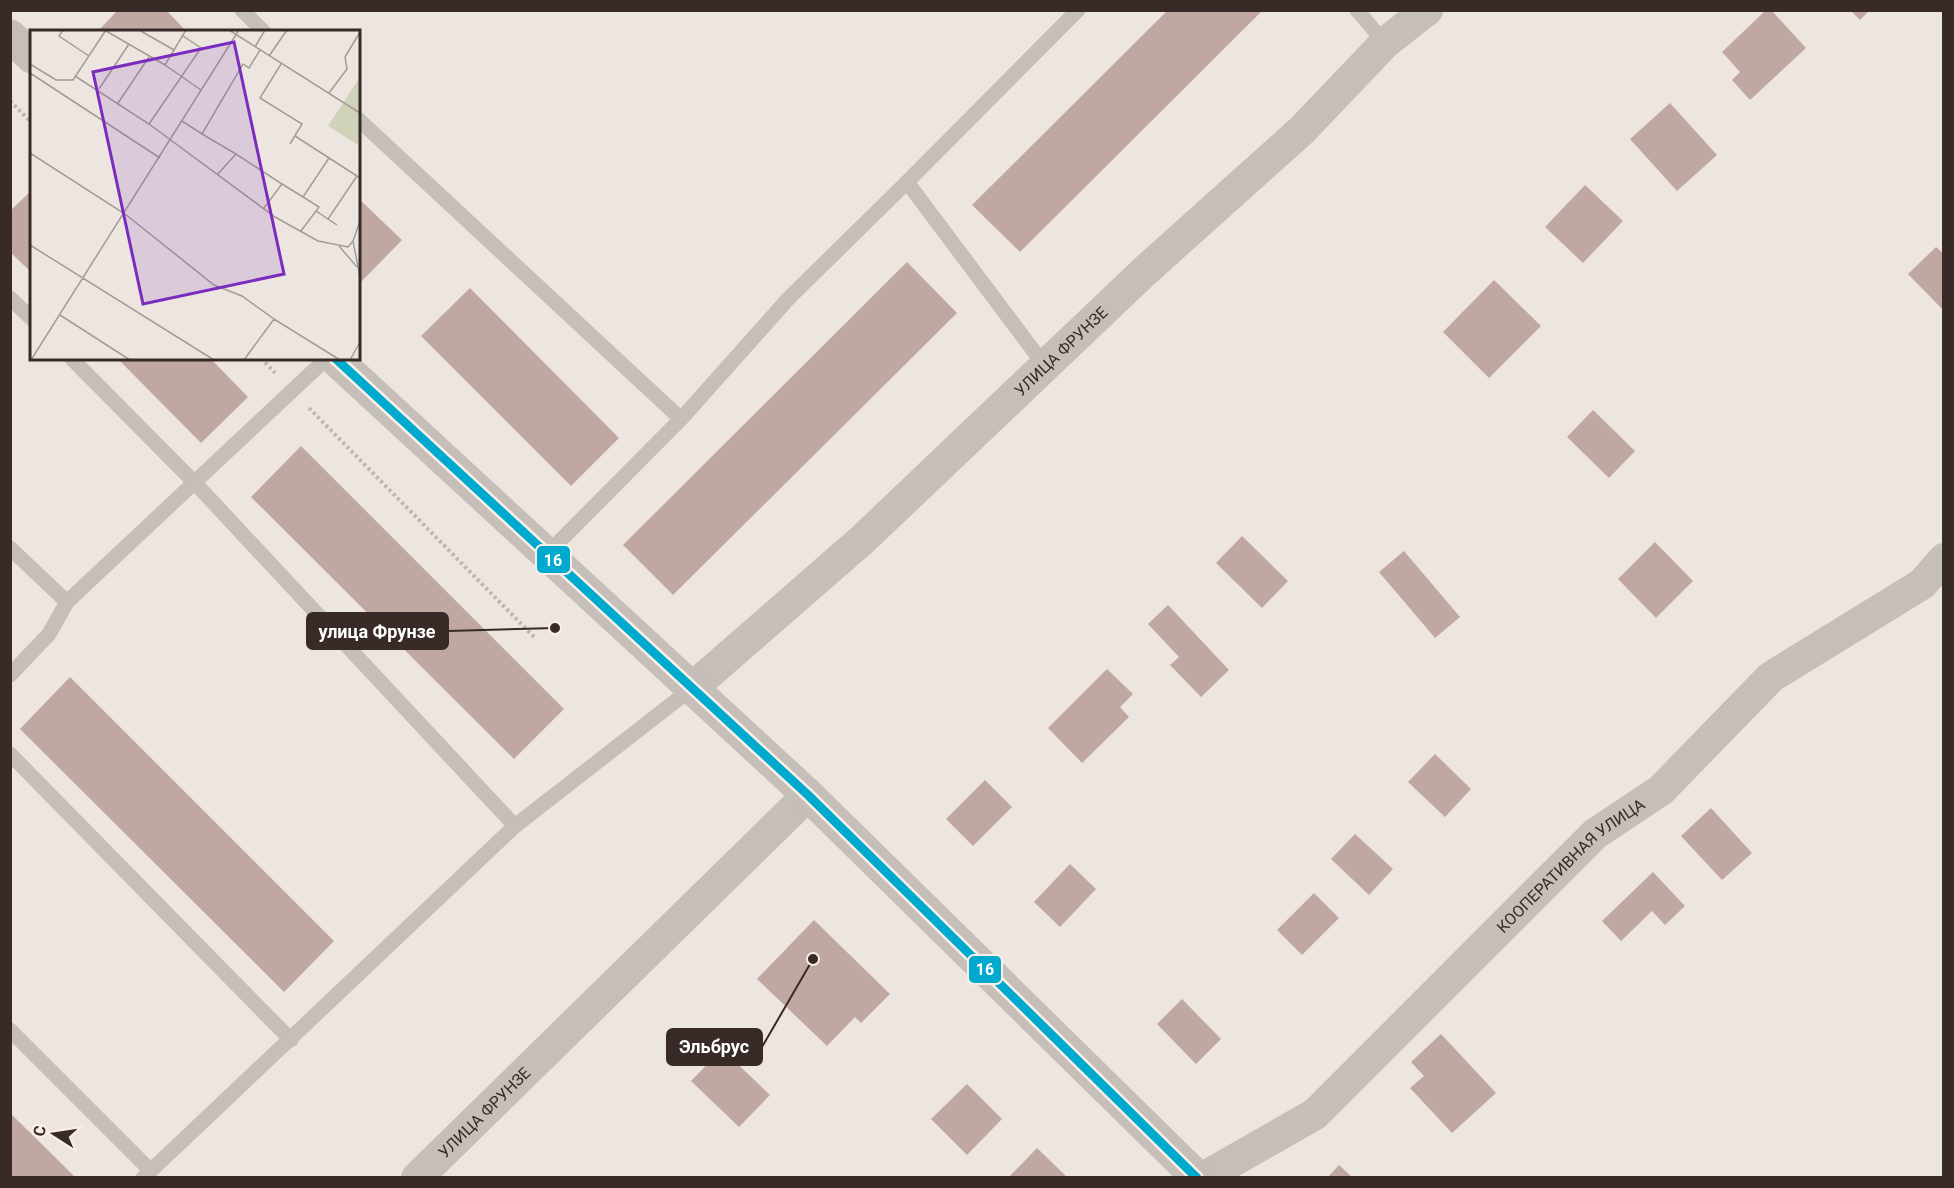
<svg xmlns="http://www.w3.org/2000/svg" width="1954" height="1188" viewBox="0 0 1954 1188" font-family="Roboto,sans-serif">
	<rect width="100%" height="100%" fill="#ede6e0"/>
	<g fill="#c1a7a1">
		<path d="M118,10h48l21,22h-87l-1,-2z"/>
		<path d="M1168,10h95l-243,242 -48,-47z"/>
		<path d="M1766,10h5l35,38 -56,52 -18,-20 8,-8 -18,-20z"/>
		<path d="M1850,10h20l-10,10z"/>
		<path d="M1670,103l47,52 -40,36 -47,-52z"/>
		<path d="M1585,185l38,36 -40,42 -38,-36z"/>
		<path d="M32,190v83l-22,-21v-41z"/>
		<path d="M358,198l44,42 -42,43 -2,-2z"/>
		<path d="M1936,247l8,7v57l-36,-37z"/>
		<path d="M907,262l50,51 -284,282 -50,-50z"/>
		<path d="M1494,280l47,46 -52,52 -46,-46z"/>
		<path d="M470,288l149,150 -48,48 -150,-150z"/>
		<path d="M117,358h93l38,39 -47,46z"/>
		<path d="M1593,410l42,41 -26,27 -42,-41z"/>
		<path d="M301,446l263,263 -50,50 -263,-262z"/>
		<path d="M1242,536l46,45 -26,27 -46,-45z"/>
		<path d="M1655,542l38,39 -37,37 -38,-39z"/>
		<path d="M1404,551l56,66 -25,21 -56,-66z"/>
		<path d="M1168,605l61,65 -28,27 -31,-32 9,-8 -31,-33z"/>
		<path d="M1107,669l26,25 -13,13 9,10 -47,46 -34,-35z"/>
		<path d="M70,677l264,264 -50,51 -264,-263z"/>
		<path d="M1435,754l36,35 -26,28 -37,-35z"/>
		<path d="M985,780l27,27 -39,39 -27,-27z"/>
		<path d="M1711,808l41,45 -30,27 -41,-44z"/>
		<path d="M1355,834l38,35 -24,26 -38,-36z"/>
		<path d="M1070,864l26,25 -36,38 -26,-25z"/>
		<path d="M1653,872l32,34 -20,19 -13,-14 -31,30 -19,-20z"/>
		<path d="M1314,893l25,25 -37,37 -25,-25z"/>
		<path d="M814,920l76,74 -29,29 -6,-6 -28,29 -70,-67z"/>
		<path d="M1182,999l39,40 -25,25 -39,-40z"/>
		<path d="M1441,1034l55,59 -44,40 -42,-45 14,-12 -13,-14z"/>
		<path d="M722,1049l48,46 -31,32 -48,-46z"/>
		<path d="M967,1084l35,35 -35,36 -36,-36z"/>
		<path d="M10,1113l51,50 15,15h-66z"/>
		<path d="M1037,1148l31,30h-60z"/>
		<path d="M1339,1165l14,13h-26z"/>
	</g>
	<g fill="none" stroke-linecap="round" stroke-linejoin="round">
		<g stroke="#bfb6b1" stroke-width="4" stroke-dasharray="3 3" stroke-linecap="butt">
			<path d="M10,101l22,22"/>
			<path d="M261,358l14,15"/>
			<path d="M309,408l226,230"/>
		</g>
		<g stroke="#c6beb9" stroke-width="15">
			<path d="M242,10l22,22"/>
			<path d="M1357,10l28,33"/>
			<path d="M358,119l323,300 -135,136"/>
			<path d="M907,182l171,-172"/>
			<path d="M10,298l22,21"/>
			<path d="M71,358l124,125 320,343"/>
			<path d="M681,419l107,-120 119,-117 138,184"/>
			<path d="M10,548l57,54 -18,32 -39,41"/>
			<path d="M67,602l260,-244"/>
			<path d="M10,754l281,286"/>
			<path d="M10,1030l140,140"/>
			<path d="M143,1178l372,-352 176,-137"/>
		</g>
		<g stroke="#c6beb9" stroke-width="32">
			<path id="s1" d="M691,689l171,-149 284,-270 156,-140 83,-87 42,-33"/>
			<path id="s2" d="M417,1178l391,-383"/>
			<path id="s3" d="M1203,1178l112,-64 280,-280 66,-44 110,-113 151,-93 22,-25"/>
		</g>
		<g stroke="#c6beb9" stroke-width="33">
			<path d="M10,36l22,21"/>
			<path d="M334,358l474,437 390,383"/>
		</g>
		<g stroke="#faefe7" stroke-width="14">
			<path id="bus-1" d="M335,358l473,437 389,383"/>
		</g>
		<use href="#bus-1" stroke="#00a9ce" stroke-width="9"/>
	</g>
	<g text-anchor="middle" dominant-baseline="central" stroke-width="5" stroke-linejoin="round" paint-order="stroke">
		<g font-size="16" fill="#372a27" stroke="#faefe7">
			<text stroke="none"><textPath href="#s1" startOffset="501">УЛИЦА ФРУНЗЕ</textPath></text>
			<text stroke="none"><textPath href="#s3" startOffset="486">КООПЕРАТИВНАЯ УЛИЦА</textPath></text>
			<text stroke="none"><textPath href="#s2" startOffset="94">УЛИЦА ФРУНЗЕ</textPath></text>
		</g>
	</g>
	<g transform="translate(30 30)">
		<rect width="330" height="330" fill="#ede6e0"/>
		<path d="M330,47v69l-32,-20z" fill="#d0d2ba"/>
		<path fill="none" stroke="#a49b96" stroke-width="1.5" d="M33,0l-4,6 30,20M109,0l35,20M199,0l131,83M76,1l59,34 21,-35M225,17l10,-17M239,26l18,-26M0,34l26,16h17l33,-50M251,34l-21,34 42,26 -12,20M135,35l36,25M0,43l130,85M45,46l74,48 126,93 43,24 30,6 5,-6M69,59l30,-45M299,63l18,-24 -2,-12 15,-25M88,73l31,-46M152,91l20,13 41,-70 6,4 11,-18M119,94l52,-76 -18,-12M172,104l34,20 -19,21M265,106l65,42M0,123l95,61 89,71 28,11 32,23M206,124l46,30 -18,24M252,154l21,13M286,181l3,-4 -16,-10 26,-39M330,191l-7,20 7,36M307,195l-9,-6 29,-43M271,201l15,-20 12,8M0,215l184,115M309,216l18,21M30,285l70,45M1,330l208,-330M214,330l30,-41 66,41M320,330l10,-18"/>
		<path fill="#7b2cbf" fill-opacity="0.15" stroke="#7b2cbf" stroke-width="3" d="M204,12l50,232 -141,30 -50,-232z"/>
		<rect width="330" height="330" fill="none" stroke="#372a27" stroke-width="3"/>
	</g>
	<path fill="none" stroke="#372a27" stroke-width="2" d="M555 628L448 631M813 959L762 1047"/>
	<g fill="#372a27" stroke="#faefe7" stroke-width="2">
		<circle cx="555" cy="628" r="6"/>
		<circle cx="813" cy="959" r="6"/>
	</g>
	<g fill="#372a27" stroke="#372a27" stroke-width="2">
		<rect x="307" y="613" width="141" height="36" rx="6"/>
		<rect x="667" y="1029" width="95" height="36" rx="6"/>
	</g>
	<g font-size="18" text-anchor="middle" font-weight="bold" fill="#fff">
		<text x="377" y="638">улица Фрунзе</text>
		<text x="714" y="1053">Эльбрус</text>
	</g>
	<g stroke="#faefe7" stroke-width="2">
		<rect x="536" y="545" width="35" height="29" rx="6" fill="#00a9ce"/>
		<rect x="968" y="955" width="34" height="29" rx="6" fill="#00a9ce"/>
	</g>
	<g font-size="16" text-anchor="middle" font-weight="bold" fill="#fff">
		<text x="553" y="566">16</text>
		<text x="985" y="975">16</text>
	</g>
	<rect width="1954" height="1188" fill="none" stroke="#372a27" stroke-width="24"/>
	<g transform="translate(54 1134) rotate(282)" stroke="#faefe7" stroke-width="4.5" paint-order="stroke">
	<path d="M0-4.5L10 22L0 15L-10 22Z" fill="#372a27"/>
	<text y="-9" font-size="16" font-weight="bold" text-anchor="middle" fill="#372a27">С</text>
	</g>
</svg>
